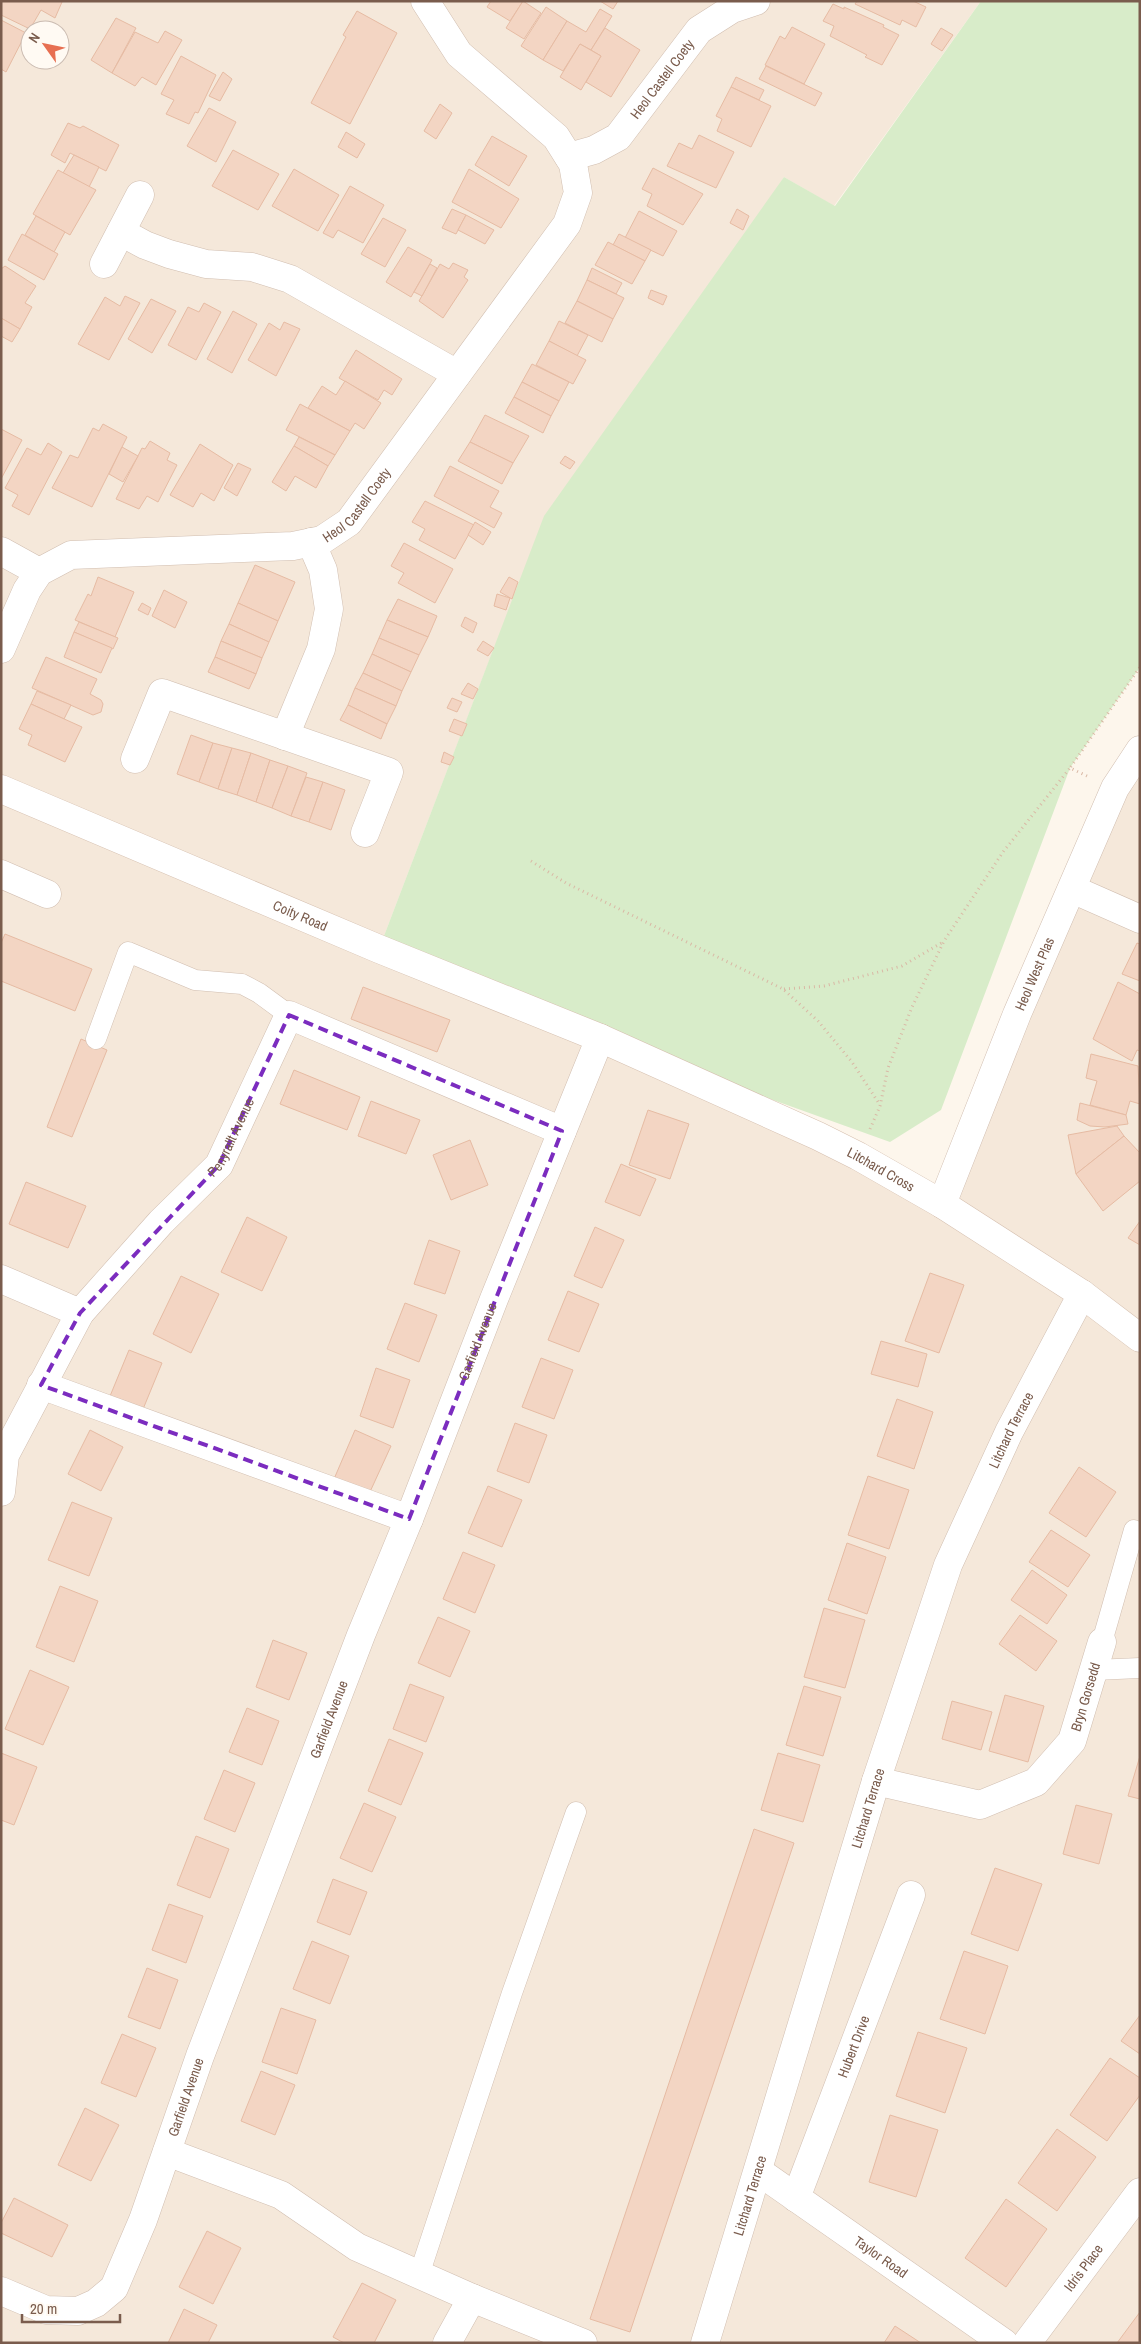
<svg xmlns="http://www.w3.org/2000/svg" width="1141" height="2344" viewBox="0 0 1141 2344" font-family="'Archivo Narrow',sans-serif">
	<rect width="100%" height="100%" fill="#fdf6ec"/>
	<path fill="#f5e8da" fill-rule="evenodd" d="M1,1h980l-147,205 -50,-29 -290,471 -115,301 563,255 198,-454v1593h-1139zM30,30h30v30h-30z"/>
	<path fill="#d8ecc9" d="M981,1h159v666l-70,101 -129,342 -51,32 -290,-104 -221,-89 165,-433 240,-339 51,29z"/>
	<g fill="#f3d5c3" stroke="#e6bba3">
		<path d="M1,1h60l1,1 -7,16 -14,-8 -11,19 -29,-14z"/>
		<path d="M491,1h32l-13,20 -23,-14z"/>
		<path d="M523,1l18,12 -17,26 -18,-11z"/>
		<path d="M600,1h18l-5,8z"/>
		<path d="M857,1h56l13,6 -10,20 -14,-7 -2,5 -45,-21z"/>
		<path d="M833,4l11,5v-2l40,18 -1,2 16,8 -17,30 -17,-8 2,-2 -37,-19 4,-10 -11,-5z"/>
		<path d="M546,7l21,14 -24,39 -22,-14z"/>
		<path d="M600,9l12,7 -21,34 -11,-6 -17,27 -20,-11 24,-39 19,11z"/>
		<path d="M357,11l40,22 -47,91 -39,-21 35,-66 -3,-2z"/>
		<path d="M116,18l20,10 -24,45 -21,-13z"/>
		<path d="M1,20l25,13 -20,39 -5,-3z"/>
		<path d="M792,27l33,17 -21,40 -39,-19 15,-29 5,3z"/>
		<path d="M605,28l35,22 -29,47 -25,-15 15,-26 -10,-6z"/>
		<path d="M941,28l12,7 -11,16 -11,-7z"/>
		<path d="M165,31l17,9 -26,45 -14,-8 -7,9 -23,-13 23,-41 23,11z"/>
		<path d="M580,44l21,12 -20,34 -21,-13z"/>
		<path d="M181,56l35,19 -18,38 -3,-1 -6,12 -23,-10 8,-14 -13,-6z"/>
		<path d="M766,66l56,27 -7,13 -56,-27z"/>
		<path d="M223,72l9,7 -12,22 -11,-5z"/>
		<path d="M736,77l28,13 -5,10 -28,-13z"/>
		<path d="M731,87l40,19 -20,41 -34,-16 5,-12 -6,-3z"/>
		<path d="M440,104l12,9 -16,26 -12,-8z"/>
		<path d="M209,108l27,14 -20,40 -29,-16z"/>
		<path d="M68,123l12,5 3,-2 36,19 -13,26 -36,-18 -5,10 -14,-8z"/>
		<path d="M346,132l19,12 -8,14 -19,-11z"/>
		<path d="M699,135l35,17 -18,36 -49,-22 12,-23 13,6z"/>
		<path d="M492,136l35,20 -18,30 -34,-21z"/>
		<path d="M233,150l46,24 -21,36 -46,-24z"/>
		<path d="M74,155l25,12 -10,20 -26,-14z"/>
		<path d="M653,168l50,26 -20,31 -36,-19 5,-12 -10,-5z"/>
		<path d="M294,169l45,26 -21,36 -46,-25z"/>
		<path d="M469,169l50,30 -18,29 -49,-26z"/>
		<path d="M58,170l38,20 -26,45 -37,-21z"/>
		<path d="M350,186l34,19 -21,38 -25,-13 -5,8 -10,-5z"/>
		<path d="M452,209l14,6 -10,19 -14,-6z"/>
		<path d="M737,209l12,7 -6,14 -13,-7z"/>
		<path d="M639,211l38,20 -14,25 -38,-18z"/>
		<path d="M466,215l28,15 -9,14 -27,-14z"/>
		<path d="M36,216l29,16 -11,20 -29,-17z"/>
		<path d="M383,218l23,12 -21,37 -24,-13z"/>
		<path d="M22,234l36,20 -14,26 -36,-20z"/>
		<path d="M619,234l32,16 -6,11 -32,-16z"/>
		<path d="M608,242l37,19 -13,23 -37,-19z"/>
		<path d="M408,247l24,13 -21,37 -25,-15z"/>
		<path d="M453,263l15,7 -4,7 4,3 -25,38 -24,-17 21,-37 9,5z"/>
		<path d="M430,264l7,4 -15,28 -8,-4z"/>
		<path d="M5,266l31,20 -11,17 7,4 -12,22 -19,-11v-49z"/>
		<path d="M592,268l30,15 -6,11 -29,-14z"/>
		<path d="M587,280l37,18 -11,21 -36,-18z"/>
		<path d="M651,290l16,6 -4,9 -15,-7z"/>
		<path d="M125,296l15,7 -31,57 -31,-16 27,-47 15,9z"/>
		<path d="M151,299l25,12 -24,42 -24,-14z"/>
		<path d="M577,301l36,18 -11,23 -37,-19z"/>
		<path d="M204,303l17,9 -25,48 -28,-15 20,-38 11,5z"/>
		<path d="M233,311l24,13 -25,49 -25,-14z"/>
		<path d="M1,318l19,11 -8,13 -11,-6z"/>
		<path d="M559,321l29,14 -11,21 -28,-15z"/>
		<path d="M284,322l16,7 -24,47 -28,-16 21,-37 11,7z"/>
		<path d="M549,341l37,19 -13,24 -37,-19z"/>
		<path d="M356,350l46,29 -10,16 -8,-5 -6,10 -39,-22z"/>
		<path d="M532,364l37,18 -10,19 -37,-19z"/>
		<path d="M345,381l36,22 -17,26 -9,-6 -5,8 -42,-23 14,-22 14,9z"/>
		<path d="M522,382l37,19 -8,15 -37,-19z"/>
		<path d="M514,397l37,19 -8,17 -38,-20z"/>
		<path d="M300,404l50,27 -15,24 -49,-25z"/>
		<path d="M485,415l44,21 -16,27 -43,-21z"/>
		<path d="M103,424l24,13 -35,70 -40,-19 18,-33 8,3 15,-30 6,3z"/>
		<path d="M1,429l21,11 -21,39z"/>
		<path d="M299,437l36,18 -7,11 -34,-20z"/>
		<path d="M150,441l20,12 -3,7 10,5 -19,37 -11,-6 -8,13 -23,-10 26,-51 3,1z"/>
		<path d="M470,442l43,21 -11,21 -44,-23z"/>
		<path d="M48,443l14,9 -33,63 -17,-9 6,-11 -13,-7 22,-40 14,7z"/>
		<path d="M200,444l33,21 -19,36 -13,-8 -8,14 -23,-12z"/>
		<path d="M294,446l34,20 -12,22 -21,-12 -9,15 -14,-9z"/>
		<path d="M122,447l16,9 -15,26 -14,-8z"/>
		<path d="M565,456l10,6 -5,7 -10,-6z"/>
		<path d="M238,463l13,6 -14,27 -13,-8z"/>
		<path d="M450,466l49,25 -9,16 12,6 -8,15 -60,-32z"/>
		<path d="M425,501l49,24 -19,34 -36,-19 6,-11 -13,-7z"/>
		<path d="M475,522l16,10 -8,13 -15,-10z"/>
		<path d="M404,543l49,26 -18,34 -37,-20 6,-10 -13,-7z"/>
		<path d="M255,565l40,17 -17,39 -40,-18z"/>
		<path d="M98,577l36,15 -19,45 -40,-17 13,-26 3,2z"/>
		<path d="M509,577l9,5 -6,17 -12,-7z"/>
		<path d="M164,590l23,12 -12,26 -23,-12z"/>
		<path d="M497,594l13,4 -4,12 -12,-4z"/>
		<path d="M398,599l39,17 -9,21 -41,-17z"/>
		<path d="M142,603l9,5 -3,7 -10,-5z"/>
		<path d="M238,603l40,18 -9,21 -40,-18z"/>
		<path d="M465,617l12,6 -4,10 -12,-7z"/>
		<path d="M387,620l41,17 -9,18 -40,-17z"/>
		<path d="M79,622l39,16 -5,11 -39,-17z"/>
		<path d="M229,624l40,18 -7,16 -41,-17z"/>
		<path d="M74,632l38,16 -11,25 -37,-16z"/>
		<path d="M379,638l40,17 -8,17 -39,-18z"/>
		<path d="M221,641l41,17 -6,16 -41,-17z"/>
		<path d="M483,641l11,7 -6,8 -11,-6z"/>
		<path d="M372,654l39,18 -9,19 -39,-18z"/>
		<path d="M46,657l51,22 -7,15 11,6 2,4 -2,8 -8,3 -61,-27z"/>
		<path d="M215,657l41,17 -7,15 -41,-17z"/>
		<path d="M363,673l39,18 -6,15 -41,-18z"/>
		<path d="M468,683l10,6 -5,10 -12,-5z"/>
		<path d="M355,688l41,18 -9,18 -39,-19z"/>
		<path d="M37,691l34,14 -7,14 -33,-15z"/>
		<path d="M452,698l10,4 -5,10 -10,-4z"/>
		<path d="M31,704l51,23 -17,35 -37,-17 4,-10 -13,-6z"/>
		<path d="M348,705l39,19 -6,15 -41,-19z"/>
		<path d="M454,719l13,5 -5,12 -13,-5z"/>
		<path d="M191,735l22,8 -14,39 -22,-8z"/>
		<path d="M213,743l19,5 -14,41 -19,-7z"/>
		<path d="M232,748l19,5 -14,42 -19,-6z"/>
		<path d="M444,752l10,5 -4,8 -9,-3z"/>
		<path d="M251,753l19,7 -14,42 -19,-7z"/>
		<path d="M270,760l18,6 -16,42 -16,-6z"/>
		<path d="M288,766l19,7 -16,43 -19,-8z"/>
		<path d="M306,777l17,5 -14,40 -18,-6z"/>
		<path d="M323,782l22,8 -14,40 -22,-8z"/>
		<path d="M5,934l87,35 -17,42 -74,-30v-38z"/>
		<path d="M1137,943l3,1v37l-18,-7z"/>
		<path d="M1118,982l22,12v57l-3,-1 -5,11 -39,-22z"/>
		<path d="M363,987l87,33 -13,32 -86,-33z"/>
		<path d="M81,1039l26,11 -35,87 -25,-10z"/>
		<path d="M1091,1054l47,12 2,38 -10,-3 -4,14 -36,-10 7,-24 -11,-3z"/>
		<path d="M294,1070l66,27 -13,33 -67,-26z"/>
		<path d="M371,1101l49,19 -14,34 -48,-18z"/>
		<path d="M1080,1103l46,12 2,9 -23,3 -15,-1 -13,-6z"/>
		<path d="M648,1110l41,14 -19,55 -41,-14z"/>
		<path d="M1117,1126l7,10 -48,38 -8,-39z"/>
		<path d="M1124,1136l16,17v28l-37,30 -27,-37z"/>
		<path d="M470,1140l18,45 -37,15 -18,-45z"/>
		<path d="M621,1164l35,15 -16,37 -35,-14z"/>
		<path d="M26,1182l60,24 -18,42 -59,-24z"/>
		<path d="M247,1217l40,20 -25,54 -41,-19z"/>
		<path d="M1140,1221v24l-12,-7z"/>
		<path d="M595,1227l29,13 -22,48 -28,-12z"/>
		<path d="M429,1240l31,11 -15,43 -31,-10z"/>
		<path d="M930,1273l34,12 -25,68 -34,-12z"/>
		<path d="M181,1276l38,18 -28,59 -38,-19z"/>
		<path d="M568,1291l31,13 -20,48 -31,-12z"/>
		<path d="M405,1303l32,12 -18,47 -32,-13z"/>
		<path d="M881,1341l46,13 -9,33 -47,-13z"/>
		<path d="M129,1350l33,13 -21,51 -33,-13z"/>
		<path d="M541,1358l32,12 -19,49 -32,-12z"/>
		<path d="M376,1368l34,12 -17,48 -33,-12z"/>
		<path d="M897,1399l36,13 -19,57 -37,-13z"/>
		<path d="M515,1423l32,12 -18,48 -32,-12z"/>
		<path d="M90,1430l33,17 -22,44 -33,-17z"/>
		<path d="M355,1430l36,16 -22,48 -35,-15z"/>
		<path d="M1079,1467l37,25 -30,45 -37,-24z"/>
		<path d="M868,1476l41,14 -20,59 -41,-14z"/>
		<path d="M488,1486l34,14 -20,47 -34,-14z"/>
		<path d="M72,1502l40,16 -23,58 -41,-16z"/>
		<path d="M1051,1530l39,25 -22,32 -39,-25z"/>
		<path d="M847,1543l39,14 -19,57 -39,-14z"/>
		<path d="M463,1552l32,13 -20,48 -32,-14z"/>
		<path d="M1032,1570l35,25 -20,29 -36,-24z"/>
		<path d="M60,1586l38,15 -24,61 -38,-15z"/>
		<path d="M824,1608l41,12 -20,68 -41,-11z"/>
		<path d="M1020,1615l37,26 -21,30 -37,-27z"/>
		<path d="M438,1617l32,14 -20,46 -32,-14z"/>
		<path d="M273,1640l34,13 -18,47 -33,-13z"/>
		<path d="M30,1670l39,17 -26,58 -38,-16z"/>
		<path d="M410,1684l34,13 -18,45 -33,-13z"/>
		<path d="M804,1686l37,11 -18,59 -37,-11z"/>
		<path d="M1005,1695l39,11 -16,56 -39,-11z"/>
		<path d="M952,1701l40,11 -11,38 -39,-11z"/>
		<path d="M247,1708l32,13 -17,44 -33,-13z"/>
		<path d="M389,1739l34,14 -22,52 -33,-14z"/>
		<path d="M1,1753l36,14 -23,58 -13,-5z"/>
		<path d="M778,1753l42,12 -17,57 -42,-12z"/>
		<path d="M1140,1756v43l-12,-3z"/>
		<path d="M224,1770l31,13 -20,49 -31,-13z"/>
		<path d="M364,1803l32,14 -24,55 -32,-14z"/>
		<path d="M1076,1805l36,9 -13,50 -36,-10z"/>
		<path d="M754,1829l40,14 -164,489 -40,-13z"/>
		<path d="M196,1836l33,13 -19,49 -33,-13z"/>
		<path d="M995,1868l47,16 -24,67 -47,-17z"/>
		<path d="M333,1879l34,13 -17,43 -33,-13z"/>
		<path d="M169,1904l34,12 -17,47 -34,-13z"/>
		<path d="M312,1941l37,15 -19,48 -37,-15z"/>
		<path d="M964,1951l44,15 -23,68 -45,-15z"/>
		<path d="M147,1968l31,12 -18,49 -32,-12z"/>
		<path d="M281,2008l35,12 -19,54 -35,-12z"/>
		<path d="M1140,2015v39l-19,-13z"/>
		<path d="M918,2032l49,16 -22,65 -49,-17z"/>
		<path d="M122,2034l34,14 -20,49 -35,-14z"/>
		<path d="M1110,2058l30,20v17l-33,46 -37,-26z"/>
		<path d="M261,2071l34,14 -20,50 -34,-14z"/>
		<path d="M85,2108l34,17 -28,56 -33,-16z"/>
		<path d="M890,2115l48,15 -22,67 -47,-15z"/>
		<path d="M1057,2129l39,28 -39,54 -39,-28z"/>
		<path d="M14,2198l54,27 -16,32 -51,-24v-10z"/>
		<path d="M1006,2199l41,30 -41,58 -41,-29z"/>
		<path d="M207,2231l34,17 -28,56 -34,-17z"/>
		<path d="M362,2283l34,17 -22,43h-30l-11,-6z"/>
		<path d="M184,2309l33,16 -9,18h-40z"/>
		<path d="M1140,2312v31h-23z"/>
		<path d="M895,2326l26,17h-37z"/>
	</g>
	<g fill="none" stroke-linecap="round" stroke-linejoin="round">
		<g stroke="#d1beb0" stroke-width="21">
			<g id="service">
				<path d="M96,1039l32,-87 67,28 47,4 17,9 30,22"/>
				<path d="M1102,1642l32,-112"/>
				<path d="M1094,1670l46,-2"/>
				<path d="M419,2275l93,-282 64,-181"/>
			</g>
		</g>
		<g stroke="#d1beb0" stroke-width="29">
			<g id="minor">
				<path id="s1" d="M569,157l25,-7 24,-13 81,-107 33,-21 24,-8"/>
				<path d="M121,232l24,13 24,9 37,10 46,3 38,12 167,95"/>
				<path d="M104,264l36,-69"/>
				<path d="M1,551l38,21"/>
				<path id="s2" d="M1,649l26,-59 12,-18 32,-17 222,-9 29,-6 27,-18 218,-298 11,-31 -5,-29 -17,-27 -97,-83 -34,-53"/>
				<path d="M285,736l36,-87 8,-40 -6,-39 -12,-28"/>
				<path d="M135,759l27,-66 227,79 -24,61"/>
				<path d="M1,874l46,20"/>
				<path d="M1072,889l68,30"/>
				<path d="M1,1279l79,34"/>
				<path d="M41,1385l368,134"/>
				<path id="s3" d="M1,1492l4,-37 75,-142 81,-91 58,-57 70,-150 273,116"/>
				<path id="s4" d="M876,1781l104,24 56,-23 36,-41 30,-99"/>
				<path d="M167,2152l114,43 76,52 115,51 111,45"/>
				<path id="s5" d="M758,2171l246,172"/>
				<path id="s6" d="M796,2198l115,-303"/>
				<path id="s7" d="M1,2291l45,19 32,1 18,-8 18,-15 29,-68 57,-164 161,-421 48,-116 85,-220 106,-261"/>
				<path d="M447,2343l25,-45"/>
				<path id="s8" d="M1027,2343l113,-151"/>
			</g>
		</g>
		<g stroke="#d1beb0" stroke-width="29">
			<g id="tertiary">
				<path id="s9" d="M942,1204l75,-190 69,-159 29,-67 25,-38"/>
				<path id="s10" d="M705,2343l171,-562 72,-216 61,-133 73,-138"/>
			</g>
		</g>
		<g stroke="#d6c0b0" stroke-width="29">
			<g id="secondary">
				<path id="s11" d="M1,789l378,160 221,89 218,98 40,20 84,48 140,90 58,44"/>
			</g>
		</g>
		<g stroke="#d9b8a5" stroke-width="3" stroke-dasharray="1 4" stroke-linecap="butt">
			<path d="M1087,776l-17,-8 70,-101"/>
			<path d="M531,861l35,22 217,106 35,32 34,41 28,43"/>
			<path d="M784,989l40,-3 78,-20 41,-24"/>
			<path d="M870,1129l10,-23 8,-38 24,-61 32,-66 59,-89 67,-84"/>
		</g>
		<use href="#service" stroke="#fff" stroke-width="20"/>
		<use href="#minor" stroke="#fff" stroke-width="28"/>
		<use href="#tertiary" stroke="#fff" stroke-width="28"/>
		<use href="#secondary" stroke="#fff" stroke-width="28"/>
	</g>
	<path fill="none" stroke="#7b2cbf" stroke-width="4" stroke-dasharray="10 6" stroke-linejoin="round" d="M289,1015l273,116 -153,388 -368,-134 39,-72 139,-148z"/>
	<g text-anchor="middle" dominant-baseline="central" stroke-width="5" stroke-linejoin="round" paint-order="stroke">
		<g font-size="14" fill="#7a5c4d" stroke="#fffaf3">
			<text stroke="none"><textPath href="#s1" startOffset="126">Heol Castell Coety</textPath></text>
			<text stroke="none"><textPath href="#s2" startOffset="424">Heol Castell Coety</textPath></text>
			<text stroke="none"><textPath href="#s11" startOffset="325">Coity Road</textPath></text>
			<text stroke="none"><textPath href="#s9" startOffset="248">Heol West Plas</textPath></text>
			<text stroke="none"><textPath href="#s3" startOffset="431">Penyrallt Avenue</textPath></text>
			<text stroke="none"><textPath href="#s11" startOffset="959">Litchard Cross</textPath></text>
			<text stroke="none"><textPath href="#s7" startOffset="1138">Garfield Avenue</textPath></text>
			<text stroke="none"><textPath href="#s10" startOffset="964">Litchard Terrace</textPath></text>
			<text stroke="none"><textPath href="#s4" startOffset="268">Bryn Gorsedd</textPath></text>
			<text stroke="none"><textPath href="#s7" startOffset="732">Garfield Avenue</textPath></text>
			<text stroke="none"><textPath href="#s10" startOffset="559">Litchard Terrace</textPath></text>
			<text stroke="none"><textPath href="#s6" startOffset="162">Hubert Drive</textPath></text>
			<text stroke="none"><textPath href="#s7" startOffset="328">Garfield Avenue</textPath></text>
			<text stroke="none"><textPath href="#s10" startOffset="154">Litchard Terrace</textPath></text>
			<text stroke="none"><textPath href="#s5" startOffset="150">Taylor Road</textPath></text>
			<text stroke="none"><textPath href="#s8" startOffset="94">Idris Place</textPath></text>
		</g>
	</g>
	<rect width="1141" height="2344" fill="none" stroke="#7a5c4d" stroke-width="5"/>
	<g transform="translate(45 45) rotate(303)"><circle r="24" fill="#fffaf3" stroke="#cabbb1"/>
	<path d="M0-4L9 19L0 12L-9 19Z" fill="#e76f51"/>
	<text y="-8" font-size="14" font-weight="bold" text-anchor="middle" fill="#7a5c4d">N</text>
	</g>
	<path d="M22 2314v8h98v-8" fill="none" stroke="#7a5c4d" stroke-width="2.5"/>
	<text x="30" y="2314" font-size="15" fill="#7a5c4d" stroke="#fffaf3" stroke-width="4" paint-order="stroke">20 m</text>
</svg>
